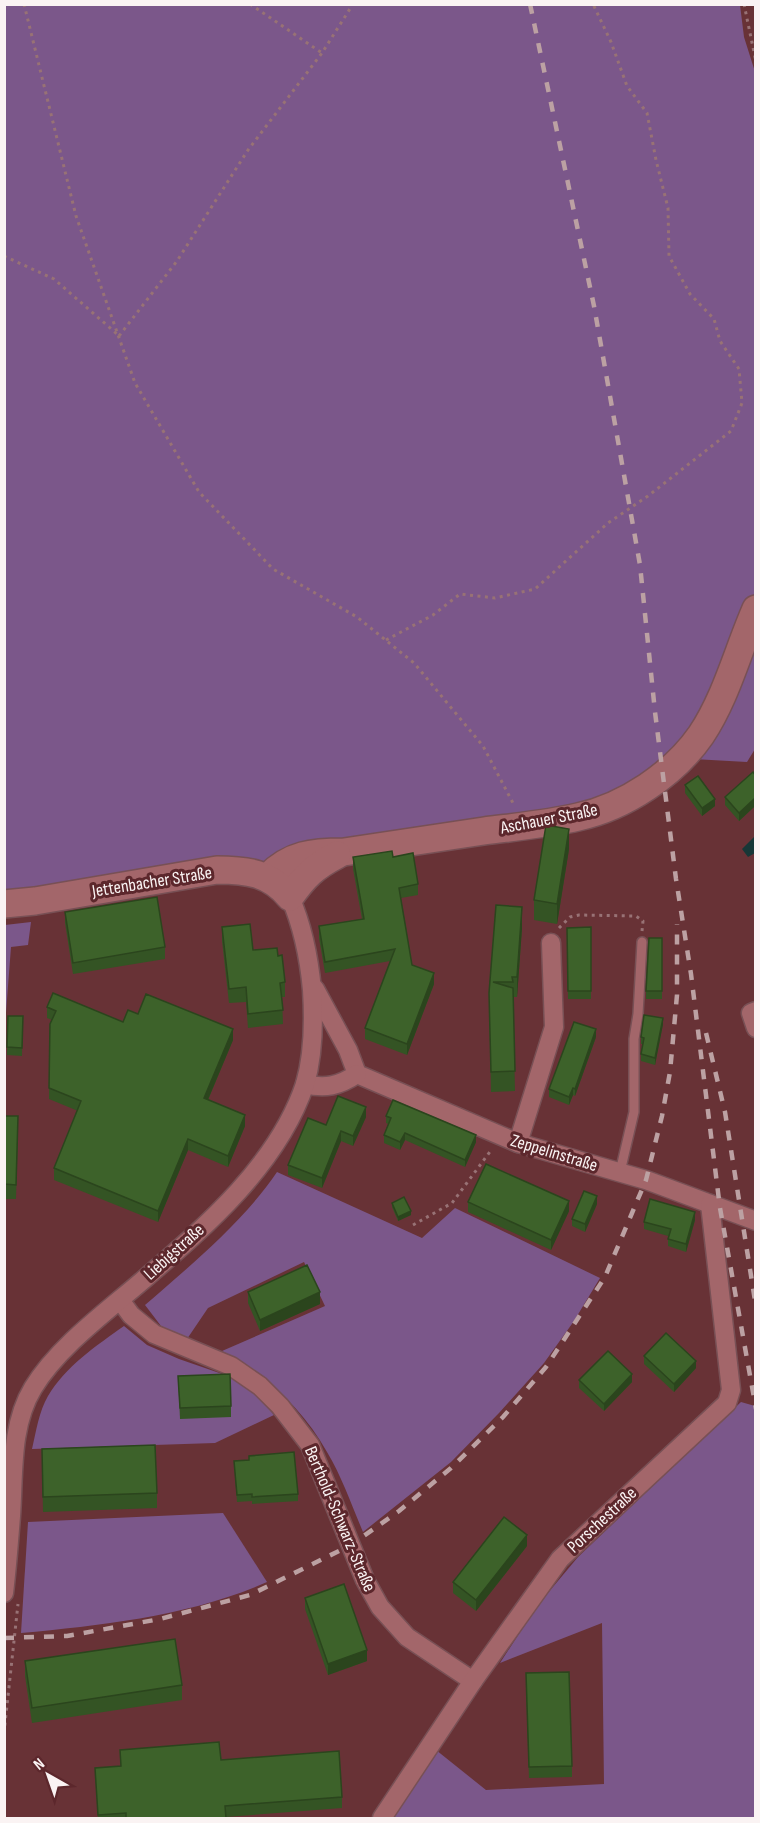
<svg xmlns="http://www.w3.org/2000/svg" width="760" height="1823" viewBox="0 0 760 1823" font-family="'Sofia Sans Condensed',sans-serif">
	<rect width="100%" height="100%" fill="#683236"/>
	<g fill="#7b578a">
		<path d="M4,5h736l4,32 12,38 -1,517 -48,122 -24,34 -81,57 -336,58 -261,34z"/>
		<path d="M755,630v119l-8,13 -54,-3z"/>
		<path d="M31,922l-3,23 -17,2 -6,79v-101z"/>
		<path d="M277,1172l145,66 33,-30 145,70 -26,43 -30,42 -45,50 -48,49 -88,70c-11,-26 -21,-55 -36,-80 -24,-43 -62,-78 -105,-101l103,-45 -21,-44 -96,46 -21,31 -26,-13 -16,-21c44,-38 100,-85 132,-133z"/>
		<path d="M124,1326l23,19 32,14 49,17 25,14 21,25 -59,28 -183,6c4,-17 7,-38 16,-53 17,-29 49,-51 76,-70z"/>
		<path d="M741,1402l14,4v412h-362l43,-68 50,40 118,-6 -2,-161 -102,40 37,-57 41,-49z"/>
		<path d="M223,1513l44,69c-77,34 -164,43 -246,51l7,-111z"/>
	</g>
	<path fill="#173737" d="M755,836v17l-7,4 -6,-8z"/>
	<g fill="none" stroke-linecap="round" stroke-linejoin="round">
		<g stroke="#785055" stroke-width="12">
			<path id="lane" d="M620,1172l14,-60v-73l4,-25 4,-72"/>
		</g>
		<g stroke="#785055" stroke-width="21">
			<g id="street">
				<path d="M315,989l33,61 9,24 161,69 128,37 110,41"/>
				<path d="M756,1011l-5,2 5,15"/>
				<path d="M305,1084c20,5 34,2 52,-10"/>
				<path d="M518,1143l36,-116 -3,-84"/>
				<path d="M120,1300l11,15 23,19 77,32 29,20 20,20 30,39 55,135 15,27 27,30 66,44"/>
				<path d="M4,1593c3,-25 5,-51 7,-77 3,-42 -1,-90 22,-128 25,-41 73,-76 109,-107 63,-54 136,-116 163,-197 9,-31 9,-63 7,-94 -3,-33 -9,-63 -22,-93"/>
				<path d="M382,1818l91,-137 87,-122 167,-156 4,-13 -21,-186"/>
			</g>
		</g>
		<g stroke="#785055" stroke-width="30">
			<g id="secondary">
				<path d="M268,877c22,-23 45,-25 76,-25 46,-7 93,-14 140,-21 31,-4 64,-7 94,-14 47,-10 96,-43 123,-82 25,-37 37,-85 55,-126"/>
				<path d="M4,904l31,-3 182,-31c31,0 53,3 73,27 15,-21 24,-30 47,-42"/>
			</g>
		</g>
		<g stroke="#987275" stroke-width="3" stroke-dasharray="3 4.5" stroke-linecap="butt">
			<path d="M24,4l52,212 59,167 64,109 74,77 84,48 57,46 69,83 31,59"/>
			<path d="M250,4l72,49"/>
			<path d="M744,4l12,58"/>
			<path d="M4,256l50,23 63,55"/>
			<path d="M119,336l58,-75 71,-111 74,-97 31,-49"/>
			<path d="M386,640l47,-25 27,-21 35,4 40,-9 73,-66 40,-27 83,-65 11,-28 -3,-34 -19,-28 -6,-22 -24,-25 -21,-38 -1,-48 -12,-48 -9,-47 -20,-27 -16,-44 -18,-38"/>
			<path d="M559,928l11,-11 9,-2 57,1 7,5 -1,10"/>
			<path d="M413,1225l39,-22 40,-54"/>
			<path d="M4,1733l14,-129"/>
		</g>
		<use href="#lane" stroke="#a3666a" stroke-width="9"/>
		<use href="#street" stroke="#a3666a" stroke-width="18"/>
		<use href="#secondary" stroke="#a3666a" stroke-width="27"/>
		<g stroke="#bca1a3" stroke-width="4.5" stroke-dasharray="10 10" stroke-linecap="butt">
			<path d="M530,4l64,302 46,259 15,147 21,167 15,95 29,234 36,201"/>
			<path d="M706,1033l19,79 31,195"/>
			<path d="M4,1638l63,-2 93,-17 90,-24 101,-50 48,-34 52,-43 52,-51 43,-50 59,-90 41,-97 16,-64 8,-44 7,-77v-71"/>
		</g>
	</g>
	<g fill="#345424">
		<path d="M756,776v33l-2,-2 -15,14 -14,-16v-8z"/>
		<path d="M685,785l30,21 -13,10 -17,-23z"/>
		<path d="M569,849l-12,75 -23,-4v-20z"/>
		<path d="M353,857h40l25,27v11l-17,3 11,67 22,19 -27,71 -42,-16v-11l25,-67 -65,12 -6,-35v-12l43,-7 -9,-50z"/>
		<path d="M65,912l100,35v12l-92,15 -8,-51z"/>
		<path d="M222,927l31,23 25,6 7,26v15h-3l1,27 -35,4 -2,-26 -17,1 -7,-62z"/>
		<path d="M591,927v72h-23l-1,-71z"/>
		<path d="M522,928l-5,69h-4l2,94 -24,1 -2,-99z"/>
		<path d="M662,938v61h-16v-8z"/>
		<path d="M47,1007l76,15 15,-8 95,26 -25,60 37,26 -17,41 -40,-17 -30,72 -104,-42v-12l24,-57 -29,-12 1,-75 2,-4 -5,-2z"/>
		<path d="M8,1016h15l-1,40 -15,-1z"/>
		<path d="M663,1024l-8,41 -14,-4v-7l2,-10h-2v-7z"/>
		<path d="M596,1037l-21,59 -2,-1 -4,10 -20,-8v-8z"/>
		<path d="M4,1116l14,15 -2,68h-12z"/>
		<path d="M386,1116l90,26 -11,25 -60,-27 -5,10 -16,-7v-8l4,-11 -2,-1z"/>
		<path d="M366,1117l-13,29 -12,-5 -19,47 -34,-13v-10l38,-40z"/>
		<path d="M468,1202l101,9 -18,39 -83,-38z"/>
		<path d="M392,1203l19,12 -13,6 -6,-14z"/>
		<path d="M597,1204l-12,28 -13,-6v-7z"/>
		<path d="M695,1220l-9,32 -18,-6v-10l-24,-7v-7z"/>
		<path d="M248,1292l72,12 -60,27 -12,-28z"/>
		<path d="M644,1356l52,12 -22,24 -30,-28z"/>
		<path d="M178,1376l53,30v11l-51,2z"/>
		<path d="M579,1380l53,2 -28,29 -25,-23z"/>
		<path d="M234,1461l64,33v7l-46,3v-3l-15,1z"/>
		<path d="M42,1463l115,30v15l-114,4z"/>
		<path d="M527,1546l-51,65 -23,-18v-11z"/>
		<path d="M305,1598l62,63 -39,14 -23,-66z"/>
		<path d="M25,1661l157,24v15l-150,23 -7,-47z"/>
		<path d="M526,1684l46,82v11l-43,1z"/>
		<path d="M120,1750l101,10 121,37v11l-116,9v1h-128l-3,-50 26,-2z"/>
	</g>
	<g fill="#2b451d">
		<path d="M715,799v7l-13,10v-8z"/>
		<path d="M754,799v8l-15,14v-8z"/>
		<path d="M569,829v20l-12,75v-20z"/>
		<path d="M522,907v21l-5,69v-20z"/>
		<path d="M434,973v11l-27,71v-11z"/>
		<path d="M663,1018v6l-8,41v-7z"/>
		<path d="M233,1029v11l-29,69v-11z"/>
		<path d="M596,1029v8l-21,59v-7z"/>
		<path d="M573,1088v7l-4,10v-8z"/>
		<path d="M366,1107v10l-13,29v-10z"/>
		<path d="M245,1115v11l-17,41v-11z"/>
		<path d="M341,1131v10l-19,47v-10z"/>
		<path d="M405,1133v7l-5,10v-8z"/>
		<path d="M476,1135v7l-11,25v-7z"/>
		<path d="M188,1139v11l-30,72v-11z"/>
		<path d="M597,1196v8l-12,28v-8z"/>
		<path d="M569,1201v10l-18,39v-10z"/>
		<path d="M411,1211v4l-13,6v-4z"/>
		<path d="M695,1212v8l-9,32v-8z"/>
		<path d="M320,1292v12l-60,27v-11z"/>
		<path d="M696,1361v7l-22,24v-8z"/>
		<path d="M632,1374v8l-28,29v-7z"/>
		<path d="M527,1535v11l-51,65v-11z"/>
		<path d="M367,1650v11l-39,14v-11z"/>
	</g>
	<g fill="#3d622a" stroke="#2b451d" stroke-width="1.5">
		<path d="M753,772l3,4v25l-2,-2 -15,14 -14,-16z"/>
		<path d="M698,776l17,23 -13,9 -17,-23z"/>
		<path d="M546,825l23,4 -12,75 -23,-4z"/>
		<path d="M392,851l1,6 20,-4 5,31 -19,4 13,77 22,8 -27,71 -42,-16 30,-79 -70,13 -6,-36 45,-7 -11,-62z"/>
		<path d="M157,897l8,50 -92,16 -8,-51z"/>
		<path d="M496,905l26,2 -5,70h-5l1,5h-20l20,6 2,83 -24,1 -2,-79z"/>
		<path d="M250,924l3,26 24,-2 1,8 4,-1 3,27 -5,1 3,27 -35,4 -2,-27 -17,2 -7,-62z"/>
		<path d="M591,927v64h-23l-1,-63z"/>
		<path d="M649,938h13v53h-16z"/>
		<path d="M53,993l70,29 5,-12 10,4 8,-20 87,35 -29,69 41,17 -17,41 -40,-17 -30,72 -104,-43 27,-67 -32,-13 1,-64 6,-13 -9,-4z"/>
		<path d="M644,1015l19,3 -8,40 -14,-4 3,-16 -3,-1z"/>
		<path d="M8,1016h15l-1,32 -15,-1z"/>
		<path d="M574,1022l22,7 -21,60 -2,-1 -4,9 -20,-8z"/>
		<path d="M338,1096l28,11 -13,29 -12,-5 -19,47 -34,-13 20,-47 18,7z"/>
		<path d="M393,1100l83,35 -11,25 -60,-27 -5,9 -16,-7 7,-17 -5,-2z"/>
		<path d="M4,1116h14l-2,69 -12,-1z"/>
		<path d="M486,1164l83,37 -18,39 -83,-38z"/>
		<path d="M584,1191l13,5 -12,28 -13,-5z"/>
		<path d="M404,1197l7,14 -13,6 -6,-14z"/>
		<path d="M650,1199l45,13 -9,32 -18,-5 3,-10 -27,-7z"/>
		<path d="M307,1265l13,27 -60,28 -12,-28z"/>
		<path d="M666,1333l30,28 -22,23 -30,-28z"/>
		<path d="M608,1351l24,23 -28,30 -25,-24z"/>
		<path d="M230,1374l1,32 -51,2 -2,-32z"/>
		<path d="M155,1445l2,48 -114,4 -1,-48z"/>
		<path d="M294,1452l4,42 -46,3v-3l-15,1 -3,-34 15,-1v-4z"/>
		<path d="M504,1517l23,18 -51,65 -23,-18z"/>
		<path d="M344,1584l23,66 -39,14 -23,-66z"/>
		<path d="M175,1639l7,46 -150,23 -7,-47z"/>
		<path d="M569,1672l3,94 -43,1 -3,-94z"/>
		<path d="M219,1742l2,18 118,-9 3,46 -117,9 1,12h-100v-5l-28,2 -3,-47 26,-2 -1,-16z"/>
	</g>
	<g text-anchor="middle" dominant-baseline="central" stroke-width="6" stroke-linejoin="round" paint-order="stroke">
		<g font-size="18" fill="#faf3f3" stroke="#5c272c">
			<text transform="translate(549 819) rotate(-11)">Aschauer Straße</text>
			<text transform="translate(152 882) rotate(-9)">Jettenbacher Straße</text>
			<text transform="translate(554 1153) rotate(17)">Zeppelinstraße</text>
			<text transform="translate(174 1252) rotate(-42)">Liebigstraße</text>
			<text transform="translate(340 1519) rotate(67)">Berthold-Schwarz-Straße</text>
			<text transform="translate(602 1520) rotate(-43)">Porschestraße</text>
		</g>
	</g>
	<rect width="760" height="1823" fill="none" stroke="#faf3f3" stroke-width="12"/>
	<g transform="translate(48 1775) rotate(320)" stroke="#5c272c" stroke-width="4.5" paint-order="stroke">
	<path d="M0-4.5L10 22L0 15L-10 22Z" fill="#faf3f3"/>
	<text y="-9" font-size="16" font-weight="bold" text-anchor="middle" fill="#faf3f3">N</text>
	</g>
</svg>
